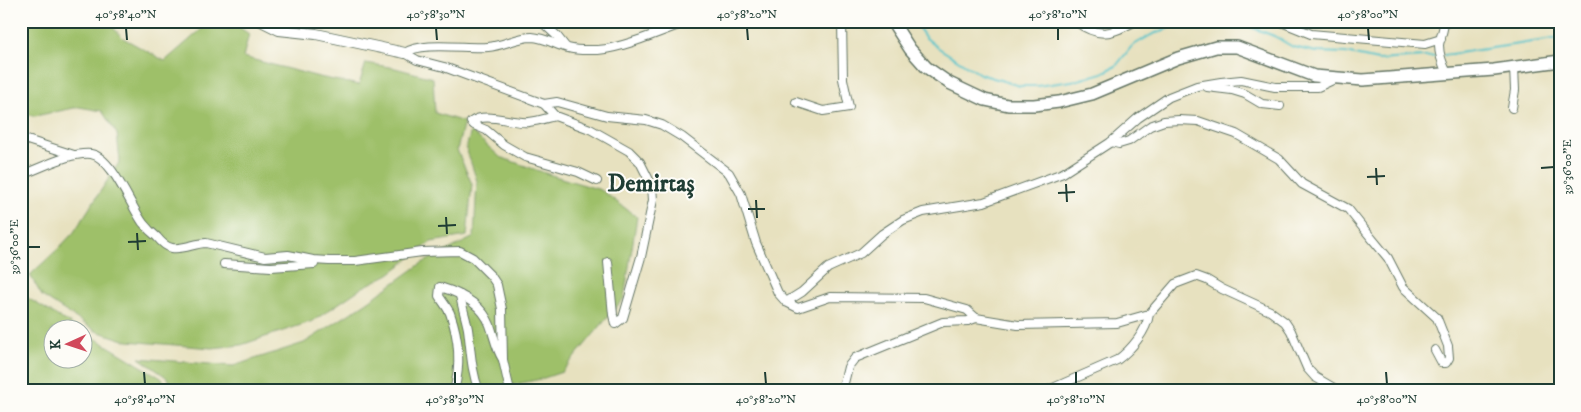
<svg xmlns="http://www.w3.org/2000/svg" width="1581" height="412" viewBox="0 0 1581 412" font-family="'IM FELL DW Pica',serif">
	<rect width="100%" height="100%" fill="#fdfcf7"/>
	<filter id="ink" filterUnits="userSpaceOnUse"><feTurbulence type="fractalNoise" baseFrequency=".02" numOctaves="2"/><feDisplacementMap in="SourceGraphic" scale="10" xChannelSelector="R" yChannelSelector="G"/><feConvolveMatrix kernelMatrix="1 2 1 2 8 2 1 2 1" color-interpolation-filters="sRGB"/></filter>
	<filter id="wash" filterUnits="userSpaceOnUse"><feTurbulence type="fractalNoise" baseFrequency=".0096" numOctaves="4" result="noise"/><feDisplacementMap in="SourceGraphic" scale="20" xChannelSelector="R" yChannelSelector="G"/><feGaussianBlur stdDeviation="1.12" result="paint"/><feColorMatrix in="noise" values="0 0 0 0 0 0 0 0 0 0 0 0 0 0 0 0 0 1.4 0 .05"/><feComposite in="paint" operator="in"/></filter>
	<g filter="url(#wash)">
		<rect width="100%" height="100%" fill="#e7e1bf"/>
		<g fill="#9ec069" stroke="#5e7e4e">
			<path d="M21,21h86l16,17 42,23 46,-40h19l19,13 -6,23 76,20 40,8 7,-22 29,5 38,10 2,35 29,9 -7,28 15,34 -5,52 -36,6 -42,32 -26,13 -50,34 -72,24 -29,3 -85,-7 -31,-10 -54,-35 -12,-21 29,-27 15,-16 46,-71 -3,-27 -15,-23 -23,-4 -44,9 -14,-2z"/>
			<path d="M471,131l29,26 48,17 53,16 36,27 -13,81 -62,74 -21,7 -60,12h-303l-13,-15 -26,-18 94,8 71,-23 62,-40 56,-40 52,-26 3,-56 -11,-33z"/>
			<path d="M21,294l58,35 -27,1v30h30l1,-29 78,47 11,13h-151z"/>
		</g>
		<g fill="none" stroke-linecap="round" stroke-linejoin="round">
			<g stroke="#56c4cb" stroke-width="2">
				<path d="M914,21l11,16 12,10 43,27 40,12h17l41,-6 24,-7 14,-7 16,-20 19,-11 35,-14"/>
				<path d="M1235,21l39,15 19,11 23,5 29,1 33,7 61,-4"/>
				<path d="M1444,55l116,-17"/>
			</g>
		</g>
	</g>
	<g filter="url(#ink)">
		<g fill="none" stroke-linecap="round" stroke-linejoin="round">
			<g stroke="#657665" stroke-width="10">
				<g id="minor">
					<path d="M1075,21c25,18 35,13 61,0"/>
					<path d="M1279,21l32,13 114,10 16,-5"/>
					<path d="M1444,21c0,10 -4,16 -5,24 0,10 4,20 8,28"/>
					<path d="M543,23l14,13 8,10"/>
					<path d="M1207,87l25,3 13,4 17,10 18,2"/>
					<path d="M796,102l27,9 26,-4 -6,-28 -1,-58"/>
					<path d="M544,104l13,-2 50,14 39,4 16,5 20,12 47,36 12,21 15,49 22,50 8,9 12,6 32,-11 94,1 43,12 9,8 42,7 99,-2 32,-9 26,-30 21,-8 11,4 15,9 48,22 15,11 6,9 16,37 8,9 24,14"/>
					<path d="M1512,108l3,-18 -1,-23"/>
					<path d="M555,116c-8,2 -17,5 -26,6 -17,2 -43,-11 -58,0l3,3 12,5 18,15 21,12 53,15 19,9"/>
					<path d="M21,138l53,17"/>
					<path d="M1111,142l8,2 10,-3 21,-15 14,-5 15,-1 19,1 38,13 43,25 23,25 46,25 12,15 28,34 15,29 34,31 11,28 1,12 -3,5h-4l-7,-13"/>
					<path d="M21,175c20,-7 49,-23 70,-21 21,3 40,53 52,69 4,5 9,10 14,14 4,5 9,10 15,11 11,2 23,-5 34,-5l59,14 23,-2 25,5 16,1h26l67,-9 38,-1 13,7 18,18 6,9 5,24 1,51 7,31"/>
					<path d="M608,262l5,53 2,9 8,-6 18,-61 12,-57 -1,-14 -12,-24 -11,-11 -39,-22 -35,-13 -11,-12 -100,-37 -27,-7 -12,-7c16,-12 62,-4 83,-6 15,-1 29,-10 44,-10 14,1 24,8 36,11 10,3 20,2 30,2 26,-2 66,-20 91,-29"/>
					<path d="M224,264l47,3 43,-3"/>
					<path d="M460,295c2,12 6,23 8,34 3,22 3,41 11,62"/>
					<path d="M786,302l16,-10 26,-24 33,-15 21,-19 21,-14 20,-8 61,-10 79,-29 48,-31 27,-24 31,-21 28,-11 24,-4 20,-2 34,7h43l17,-8"/>
					<path d="M454,391c7,-26 5,-53 -4,-78 -3,-6 -8,-12 -11,-17l1,-9c20,6 42,17 50,38 4,11 6,23 12,33"/>
					<path d="M842,391l6,-24 7,-9 88,-36 25,-1 8,-3"/>
					<path d="M1046,391l71,-31c14,-10 30,-29 32,-46"/>
				</g>
			</g>
			<g stroke="#657665" stroke-width="12">
				<path id="tertiary" d="M261,21l18,9 37,4 89,19"/>
			</g>
			<g stroke="#657665" stroke-width="14">
				<path id="secondary" d="M892,21l18,28 16,18 23,16 36,17 23,5h26l25,-3 33,-8 86,-36 38,-11h21l77,29 49,4 131,-10 66,-9"/>
			</g>
			<use href="#minor" stroke="#fff" stroke-width="8"/>
			<use href="#tertiary" stroke="#fff" stroke-width="10"/>
			<use href="#secondary" stroke="#fff" stroke-width="11"/>
		</g>
	</g>
	<path fill="none" stroke="#1f3d34" stroke-width="2" d="M126,28l1,12M436,28l1,12M747,28l1,12M1058,28v12M1368,28l1,12M1376,168l1,17M1541,168l13,-1M1367,177l18,-1M1066,184l1,18M1058,193l17,-1M756,200l1,18M748,209h17M446,217l1,17M438,226l18,-1M137,233l1,17M128,242l18,-1M28,247h12M144,372l1,12M455,372v12M765,372l1,12M1076,372v12M1386,372l1,12"/>
	<g text-anchor="middle" dominant-baseline="central" stroke-width="4" stroke-linejoin="round" paint-order="stroke">
		<g font-size="24" font-weight="bold" fill="#1f3d34" stroke="#fdfcf7">
			<text x="651" y="184">Demirtaş</text>
		</g>
	</g>
	<rect width="1581" height="412" fill="none" stroke="#fdfcf7" stroke-width="55"/>
	<g transform="translate(68 344) rotate(267)"><circle r="24" fill="#fdfcf7" stroke="#a4b0a9"/>
	<path d="M0-4L9 19L0 12L-9 19Z" fill="#d1495b"/>
	<text y="-8" font-size="14" font-weight="bold" text-anchor="middle" fill="#1f3d34">K</text>
	</g>
	<rect x="28" y="28" width="1526" height="356" fill="none" stroke="#1f3d34" stroke-width="2"/>
	<g font-size="12" text-anchor="middle" fill="#1f3d34">
		<text x="126" y="18">40°58'40"N</text>
		<text x="436" y="18">40°58'30"N</text>
		<text x="747" y="18">40°58'20"N</text>
		<text x="1058" y="18">40°58'10"N</text>
		<text x="1368" y="18">40°58'00"N</text>
		<text transform="translate(1567 167) rotate(-90)" y="4">39°36'00"E</text>
		<text transform="translate(14 247) rotate(-90)" y="4">39°36'00"E</text>
		<text x="145" y="403">40°58'40"N</text>
		<text x="455" y="403">40°58'30"N</text>
		<text x="766" y="403">40°58'20"N</text>
		<text x="1076" y="403">40°58'10"N</text>
		<text x="1387" y="403">40°58'00"N</text>
	</g>
</svg>
